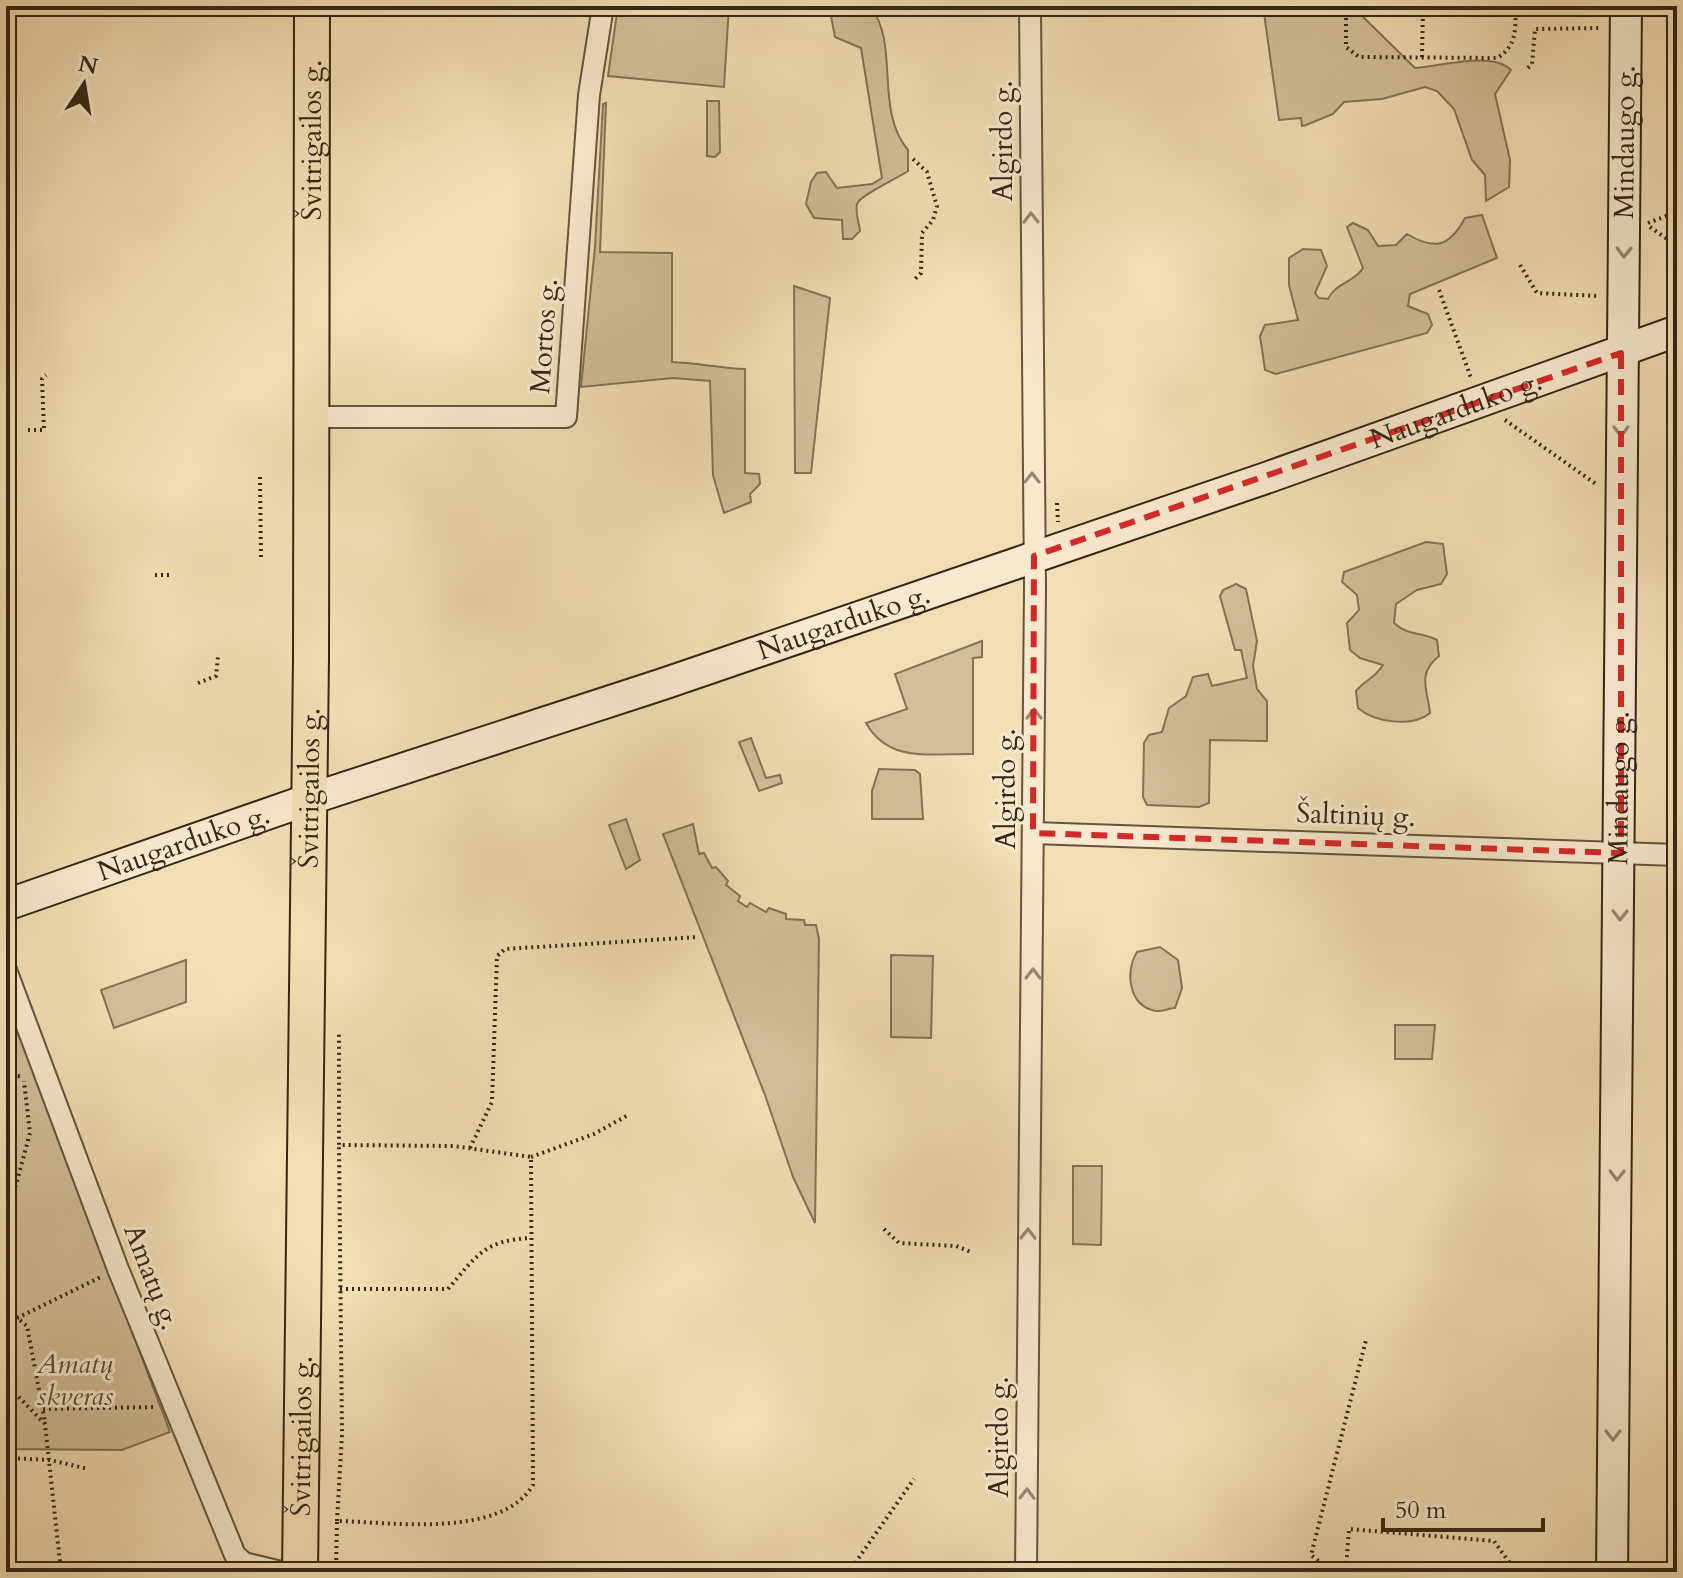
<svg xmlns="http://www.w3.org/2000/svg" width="1683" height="1578" viewBox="0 0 1683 1578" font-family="Cardo,serif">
	<rect width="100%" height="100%" fill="#f3ddb4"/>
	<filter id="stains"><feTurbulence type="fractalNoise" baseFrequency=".0025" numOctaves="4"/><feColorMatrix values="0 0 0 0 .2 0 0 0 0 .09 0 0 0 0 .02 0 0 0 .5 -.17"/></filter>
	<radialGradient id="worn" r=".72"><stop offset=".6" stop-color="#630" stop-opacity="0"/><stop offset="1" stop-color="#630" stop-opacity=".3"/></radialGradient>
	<g fill="#d3be99" stroke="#847256" stroke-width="2">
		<path d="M618,6h111l-5,81 -116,-11z"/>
		<path d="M829,6l42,1c29,40 3,102 37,143v21c-10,7 -49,25 -51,33 -2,8 2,19 3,27l-8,8h-9l-1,-19 -28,-2 -8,-14 5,-22 6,-9 9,-1 11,16 35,-4 10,-6 -21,-130 -26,-11z"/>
		<path d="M1263,6h89l63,62c28,-2 77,-17 96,2l-16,24 15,66 -1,27 -23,14 -1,-26 -13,-15 -18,-51 -17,-18 -12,-4 -43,12 -38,3 -11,12 -27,11 -4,1 -1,-8 -22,2z"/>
		<path d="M707,101h12l1,51 -5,5 -8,-1z"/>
		<path d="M606,103l-6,149 72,1v109c25,1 47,6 73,7v104l14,1 1,10 -10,10 1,8 -27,11 -11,-38 -3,-94 -37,-3 -92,9 14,-140 8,-143z"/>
		<path d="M1482,215l15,43 -87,36 -2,12 20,8 4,11 -5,8 -151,41 -11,-4 -5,-34 5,-11 33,-5 -9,-35v-27l14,-9 18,1 6,16 -12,27 4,5 9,1c6,-15 27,-17 35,-31l-16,-41 6,-4 15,7 10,16 18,-1 11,-11c27,16 42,14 58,-16z"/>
		<path d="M794,286l36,12 -19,175h-16z"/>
		<path d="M1426,542l17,2 4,30 -6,10 -24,6 -21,14 -2,19c16,14 26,8 43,17l2,16c-23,18 -11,35 -9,57 -18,15 -56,9 -72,-5l-2,-17c9,-11 19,-13 27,-26l-23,-7 -10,-8 -3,-27 12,-13 -2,-15 -15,-13 2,-10z"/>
		<path d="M1236,584l10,5 11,52 -4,25 4,23 10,12v40l-57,-1 -1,63 -10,4 -52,-2 -4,-8 1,-54 5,-8 13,-3 7,-24 17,-12 7,-19 15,-3 4,12 35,-8 -6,-28h-6l-15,-54 3,-6z"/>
		<path d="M982,641v16l-9,1v96c-41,-1 -84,10 -107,-31l41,-14 -12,-35z"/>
		<path d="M751,738l15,40 14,-3 2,8 -23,8 -20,-49z"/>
		<path d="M879,769l36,1 5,4 3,45h-51v-28z"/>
		<path d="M626,819l14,41 -14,9 -17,-44z"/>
		<path d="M693,824l6,30 5,-1 8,15 4,-1 12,14 -2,4 14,11 -2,5 9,6 3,-4 16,9 3,-4 17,6v5l18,1 1,5h11l3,14 -4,284 -22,-46 -28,-82 -102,-261z"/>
		<path d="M1160,947l18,13 4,28 -7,20c-5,0 -14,4 -19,3 -28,-5 -31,-40 -19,-59z"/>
		<path d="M891,955l42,1 -2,82 -40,-1z"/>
		<path d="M186,960v42l-72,26 -13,-38z"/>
		<path d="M6,999l164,433 -48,18 -116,-1z"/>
		<path d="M1395,1025h40l-3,34h-37z"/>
		<path d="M1073,1166h29l-1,79 -28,-1z"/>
	</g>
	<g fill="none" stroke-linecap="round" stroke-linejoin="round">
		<g stroke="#65543c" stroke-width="24">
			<g id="minor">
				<path d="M311,417h255l23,-322 14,-89"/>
				<path d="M1033,833l644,22"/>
				<path d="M6,970l112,299 117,286 9,8 37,9"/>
				<path d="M1026,1572l9,-984 -5,-582"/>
			</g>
		</g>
		<g stroke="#362614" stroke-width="34">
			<g id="secondary">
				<path id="s1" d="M6,905l304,-106 353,-115 606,-207 408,-146"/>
				<path id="s2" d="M1612,1572l14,-1566"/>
			</g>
		</g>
		<g stroke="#362614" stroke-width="38">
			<g id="primary">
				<path id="s3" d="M300,1572l11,-914 1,-652"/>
			</g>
		</g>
		<g stroke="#362614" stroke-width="4" stroke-dasharray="2 4" stroke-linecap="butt">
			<path d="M1346,6v41l13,10 138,1c21,-12 18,-31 19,-52"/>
			<path d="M1422,57l1,-51"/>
			<path d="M1528,68l4,-4 3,-35 65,-1"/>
			<path d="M913,159l14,13 10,34 -4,14 -11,13 -1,40 -6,6"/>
			<path d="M1648,223l29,-11"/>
			<path d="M1650,227l27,19"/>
			<path d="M1520,265l17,28 61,3"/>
			<path d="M1439,290l32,88"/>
			<path d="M1505,420l91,64"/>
			<path d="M28,430h16l-2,-51 4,-4"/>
			<path d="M260,477l1,84"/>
			<path d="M1057,503l1,19"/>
			<path d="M155,575h14"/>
			<path d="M198,683l18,-7 2,-19"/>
			<path d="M6,1074l17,3"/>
			<path d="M470,1148l22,-46 5,-146 8,-7 193,-12"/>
			<path d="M531,1157l63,-23 34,-19"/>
			<path d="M6,1222l24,-89 -6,-52"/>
			<path d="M884,1229l15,14 57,3 15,6"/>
			<path d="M340,1289h108c29,-34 37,-49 83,-51"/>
			<path d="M6,1309l21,17 18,96"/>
			<path d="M17,1318l84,-41"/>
			<path d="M6,1384l39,40 15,138 36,10"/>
			<path d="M43,1409l111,-2"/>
			<path d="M6,1458l44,2 38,9"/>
			<path d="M337,1521l5,-86 -3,-290"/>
			<path d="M1328,1568l-17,-13 55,-215"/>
			<path d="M1346,1569l3,-40 145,12 22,31"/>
			<path d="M60,1572v-10"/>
			<path d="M336,1572l1,-51c54,1 164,18 196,-36l-2,-328 -77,-11 -115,-1v-114"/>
			<path d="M840,1572l13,-6 61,-87"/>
		</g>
		<use href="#minor" stroke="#f7e9ce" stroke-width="20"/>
		<use href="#secondary" stroke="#f7e9ce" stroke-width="30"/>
		<use href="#primary" stroke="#f3ddb4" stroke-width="34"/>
	</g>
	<defs><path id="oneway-chevron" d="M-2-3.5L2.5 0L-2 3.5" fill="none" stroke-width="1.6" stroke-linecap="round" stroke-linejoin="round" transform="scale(2)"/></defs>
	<g stroke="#968871">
		<use href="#oneway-chevron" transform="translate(1031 218) rotate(-91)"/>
		<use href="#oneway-chevron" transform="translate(1624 252) rotate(91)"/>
		<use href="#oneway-chevron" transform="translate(1621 431) rotate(90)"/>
		<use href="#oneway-chevron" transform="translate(1032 478) rotate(-90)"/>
		<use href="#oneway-chevron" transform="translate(1034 714) rotate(-90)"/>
		<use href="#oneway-chevron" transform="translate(1620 915) rotate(91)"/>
		<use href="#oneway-chevron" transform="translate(1033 974) rotate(-90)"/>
		<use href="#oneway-chevron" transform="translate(1617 1175) rotate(91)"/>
		<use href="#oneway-chevron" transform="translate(1028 1234) rotate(-89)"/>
		<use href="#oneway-chevron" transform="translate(1613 1435) rotate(90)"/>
		<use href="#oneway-chevron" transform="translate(1027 1494) rotate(-89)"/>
	</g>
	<path fill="none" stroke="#d62828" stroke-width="6" stroke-dasharray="16 10" stroke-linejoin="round" d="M1621,353v500l-588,-20 1,-277z"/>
	<g text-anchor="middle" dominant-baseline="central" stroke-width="6" stroke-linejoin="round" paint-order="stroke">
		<g font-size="28" fill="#362614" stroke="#f7e9ce">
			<text stroke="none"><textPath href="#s3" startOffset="1432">Švitrigailos g.</textPath></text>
			<text transform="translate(1003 141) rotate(-90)">Algirdo g.</text>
			<text stroke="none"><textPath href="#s2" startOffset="1430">Mindaugo g.</textPath></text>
			<text transform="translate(544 336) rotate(-86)">Mortos g.</text>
			<text stroke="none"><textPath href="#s1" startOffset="1532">Naugarduko g.</textPath></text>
			<text stroke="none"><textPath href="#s1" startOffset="884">Naugarduko g.</textPath></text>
			<text stroke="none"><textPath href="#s3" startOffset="784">Švitrigailos g.</textPath></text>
			<text transform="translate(1006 789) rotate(-90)">Algirdo g.</text>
			<text stroke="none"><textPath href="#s2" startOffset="784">Mindaugo g.</textPath></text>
			<text transform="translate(1356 815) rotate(2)">Šaltinių g.</text>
			<text stroke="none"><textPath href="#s1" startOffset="188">Naugarduko g.</textPath></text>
			<text transform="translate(152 1277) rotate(69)">Amatų g.</text>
			<text stroke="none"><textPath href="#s3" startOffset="136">Švitrigailos g.</textPath></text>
			<text transform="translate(999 1437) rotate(-90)">Algirdo g.</text>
		</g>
		<g font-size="28" font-style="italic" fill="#5d4c35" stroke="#f7e9ce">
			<text x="75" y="1364">Amatų<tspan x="75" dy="32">skveras</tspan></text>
		</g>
	</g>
	<rect width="1683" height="1578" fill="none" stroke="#f3ddb4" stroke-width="32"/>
	<rect x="8" y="8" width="1667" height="1562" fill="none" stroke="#362614" stroke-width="4"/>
	<rect x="16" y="16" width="1651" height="1546" fill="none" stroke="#362614" stroke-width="2"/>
	<g transform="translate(84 84) rotate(12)" stroke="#f7e9ce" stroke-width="6" paint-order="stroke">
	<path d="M0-6L14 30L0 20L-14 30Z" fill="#362614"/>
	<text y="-12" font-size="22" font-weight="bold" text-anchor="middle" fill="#362614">N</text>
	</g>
	<path d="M1383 1518v12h160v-12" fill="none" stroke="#362614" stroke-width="4"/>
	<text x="1395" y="1518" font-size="24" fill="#362614" stroke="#f7e9ce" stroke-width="6" paint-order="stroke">50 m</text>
	<rect width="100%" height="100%" filter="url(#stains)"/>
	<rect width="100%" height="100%" fill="url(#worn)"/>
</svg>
